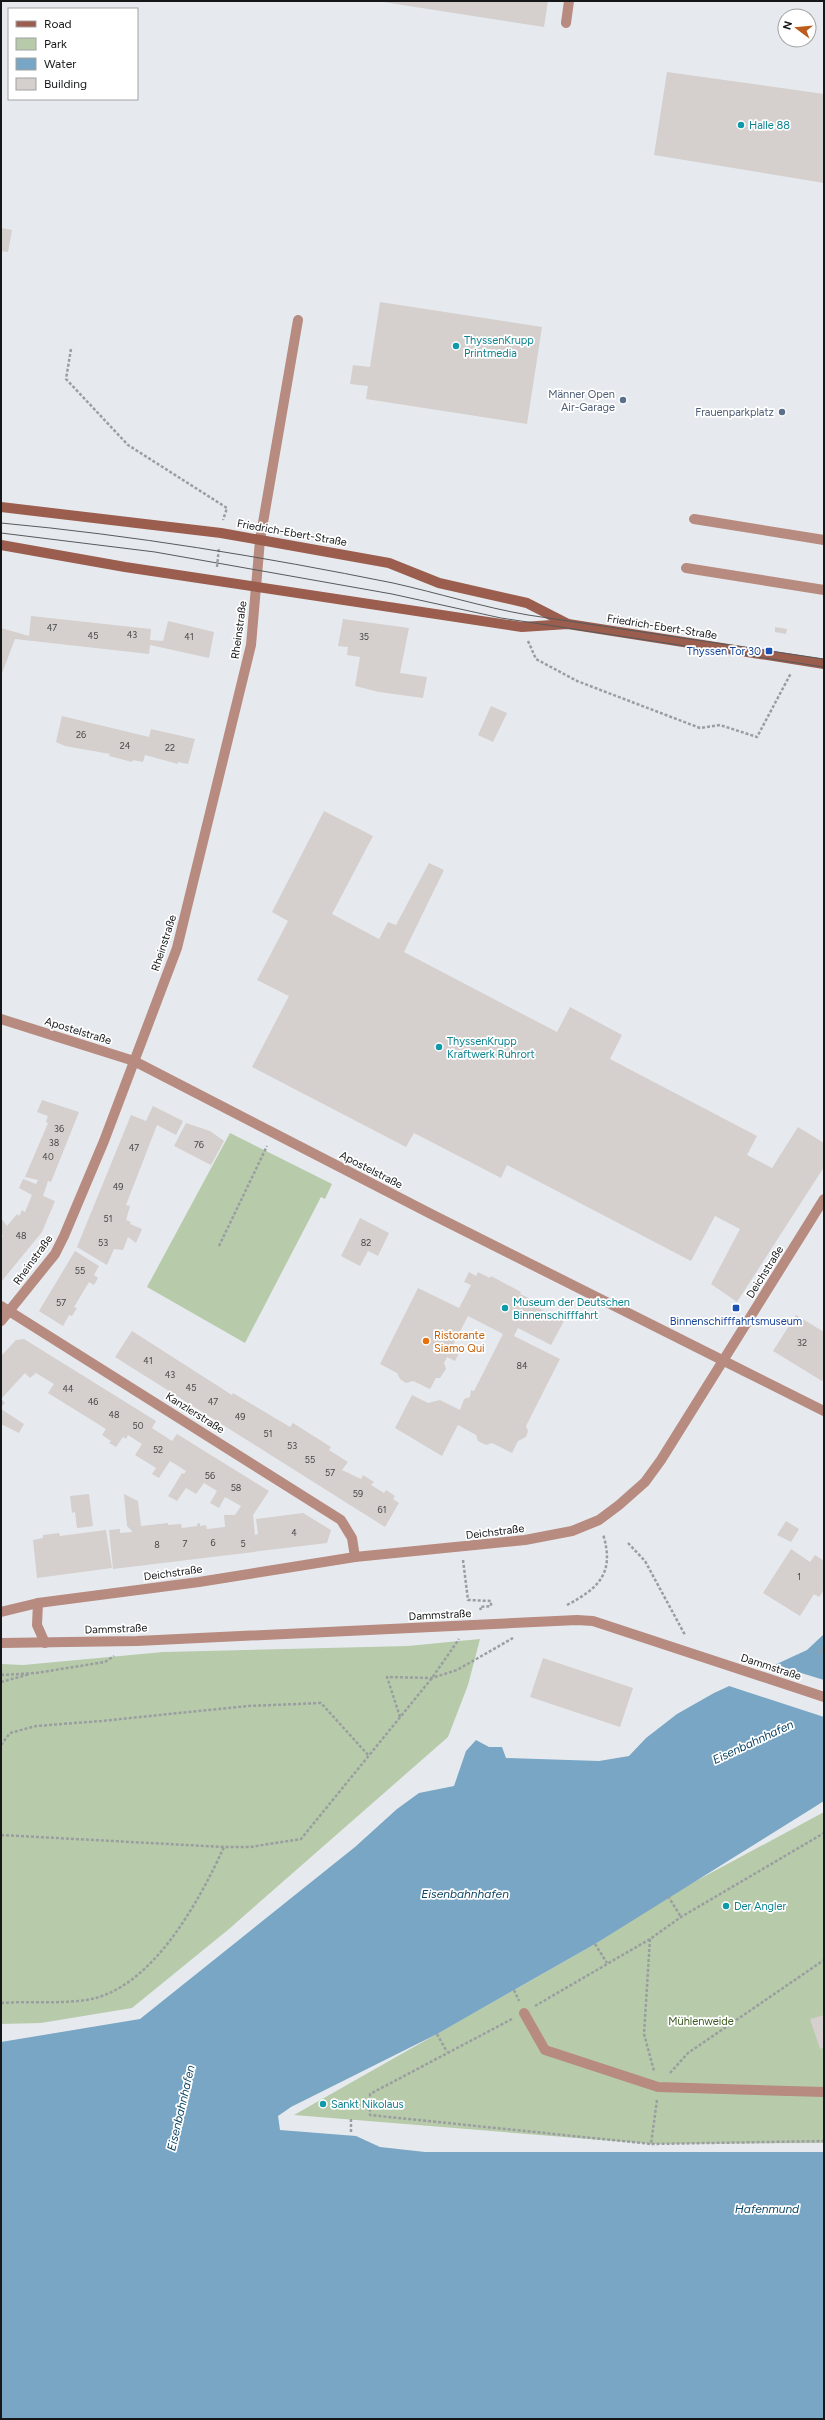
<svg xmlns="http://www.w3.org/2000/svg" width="825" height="2420" viewBox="0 0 825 2420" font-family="Figtree,sans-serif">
	<rect width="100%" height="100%" fill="#e6eaee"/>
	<g fill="#b7cbaa">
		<path d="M230,1133l102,51 -7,15 -4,-2 -76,146 -98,-56z"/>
		<path d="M480,1639l-12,46 -20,52 -219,192 -97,79 -91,15 -40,1v-360l22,1 140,-13 245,-6z"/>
		<path d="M824,1812v331l-173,1 -357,-29 301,-171 73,-48z"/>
	</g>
	<path fill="#78a6c4" d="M824,1634v167l-229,143 -81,46 -77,44 -146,73 -13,9 2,14 76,6 24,11 45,5h399v267h-823v-377l139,-23 215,-172 42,-38 22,-16 35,-7 12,-35 10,-11 13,7h13l4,11 93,3 30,-5 17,-18 31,-24 37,-21 93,-43z"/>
	<path fill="#e6eaee" d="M772,1664l52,16v37l-98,-32z"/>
	<g fill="#d5cfcd">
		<path d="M377,1h171l-4,26z"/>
		<path d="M667,72l157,22v89l-170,-28z"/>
		<path d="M1,228l11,2 -4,22 -7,-1z"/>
		<path d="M380,302l162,25 -15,97 -161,-25 2,-13 -18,-2 3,-19 17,2z"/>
		<path d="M31,616l120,13 -1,11 13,1 5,-20 46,11 -5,26 -59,-13 -1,9 -134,-15 -14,37v-48l28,8z"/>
		<path d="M343,619l66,9 -9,45 27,4 -4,21 -44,-6 -24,-6 5,-29 -13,-2 1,-8 -10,-1z"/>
		<path d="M775,627l12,2 -1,5 -11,-2z"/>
		<path d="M491,706l16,7 -14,29 -15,-7z"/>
		<path d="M62,716l87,21 2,-8 44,10 -7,25 -10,-2v2l-33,-9 -2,7 -10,-2 -1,2 -23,-6 1,-2 -45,-8 -9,-4z"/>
		<path d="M324,811l49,25 -41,78 47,25 9,-17 8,3 33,-62 15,7 -40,82 153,80 13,-25 52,28 -12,24 147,77 -10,19 25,13 26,-41 26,16v24l-87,135 -26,-18 29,-55 -25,-13 -24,45 -184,-96 -6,13 -87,-45 -8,14 -154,-80 37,-71 -32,-16 31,-59 -16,-9z"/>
		<path d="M42,1100l37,12 -28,70 -3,-1 -5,15 12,5 -13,31 -41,50v-43l2,-3 -2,-2v-16l6,8 10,-12 2,2 3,-6 3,2 7,-17 -13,-7 4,-9 13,5 2,-4 -13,-3 23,-54 -2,-1 2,-6 -11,-4z"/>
		<path d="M153,1106l30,15 -7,14 -19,-10 -31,80 4,1 -4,14 5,2 -1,2 12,5 -6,14 -8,-6 -5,13 -9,-1 -7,16 -30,-18 54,-132 15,6z"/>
		<path d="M186,1123l24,8 14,10 -13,24 -37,-19z"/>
		<path d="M360,1218l29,15 -11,23 -10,-5 -8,15 -19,-10z"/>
		<path d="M75,1251l24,15 -5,9 4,3 -4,7 -5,-3 -15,25 3,1 -5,8 -3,-1 -6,11 -24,-15z"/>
		<path d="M469,1272l7,4 2,-4 12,6 1,-2 30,16 -1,2 13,6 -2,4 33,17 -13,24 -33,-17 -4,8 46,23 -34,67 2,5 -2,6 -8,4 -6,12 -20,-10 -6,2 -8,-4 -2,-6 -18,-10 -16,31 -47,-28 17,-33 16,8 12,-3 20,10 4,-11 6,-2 1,-7 3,1 29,-57 -35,-18 -16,31 8,4 -5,10 -8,-4 -3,6 2,6 -6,9h-4l-6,11 -17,-8 -7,2 -6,-4 -3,-6 -17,-9 38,-76 41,20 12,-23 -7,-3z"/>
		<path d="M796,1315l28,17v46l-2,3 -49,-30z"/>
		<path d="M132,1331l100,64 1,-2 57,34 3,-4 38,24 -2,3 19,12 -6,8 19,9 2,-4 11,7 -3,3 13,8 2,-3 9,6 -2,3 6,4 -14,24 -270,-170z"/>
		<path d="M24,1339l132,82 -4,7 20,13 5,-7 92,57 -16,24 2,20 3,-1 -2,-15 47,-6 28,17 -4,13 -214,26 -4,-39 11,-1v4l13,-1 -6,-6 -3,-32 14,7 3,25 27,-3v2l13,-1 1,4 15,-2v-2l3,-1v3l6,-1 1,4 18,-2 -1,-12h11l6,-9 -16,-9 -6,11 -9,-5 7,-12 -13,-8 -8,11 -10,-6 -9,13 -9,-5 14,-23 2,1 2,-3 -16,-10 -11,17 -7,-4 4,-6 -21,-13 7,-11 -14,-9 -2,4 -3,-2 -7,10 -7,-4 2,-2 -9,-6 4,-6 -58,-36 6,-9 -18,-11 -6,5 -5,-5 -24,26 4,4 -4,4v-51l15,-16z"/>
		<path d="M1,1409l23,15 -5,9 -18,-9z"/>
		<path d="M89,1494l4,32 -16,2 -2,-16 -3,1 -2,-17z"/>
		<path d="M786,1521l13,8 -8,13 -14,-7z"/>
		<path d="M106,1530l6,38 -75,10 -4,-38 10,-2v-3l16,-2 1,3z"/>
		<path d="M791,1549l19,13 5,-7 9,6v29l-5,7 -5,-3 -14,22 -37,-23z"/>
		<path d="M543,1658l90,30 -13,39 -90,-30z"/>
		<path d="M824,2015v32l-4,2 -10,-30z"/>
	</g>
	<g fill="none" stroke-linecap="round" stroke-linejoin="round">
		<g stroke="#9b9ea1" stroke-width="2.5" stroke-dasharray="3 2" stroke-linecap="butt">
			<path d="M71,349l-5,30 62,66 99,63 -4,12"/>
			<path d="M217,567l2,-20"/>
			<path d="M528,641l8,18 41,22 123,47 20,-3 37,12 34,-64"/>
			<path d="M219,1246l48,-100"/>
			<path d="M628,1543l17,18 40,74"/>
			<path d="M463,1560l5,40 23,1v5l-11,1 1,3"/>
			<path d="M567,1605c32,-17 48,-32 36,-71"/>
			<path d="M818,1653l6,-6"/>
			<path d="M1,1675l35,-2 69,-11 9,-6"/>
			<path d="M1,1682l29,-8"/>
			<path d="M400,1717l-13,-40 45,1 25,-8 56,-32"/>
			<path d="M1,1745l9,-12 26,-7 65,-5 147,-15 73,-3 48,53"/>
			<path d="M1,1835l223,12h26l51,-8 131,-161 27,-39"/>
			<path d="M668,1896l13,21"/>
			<path d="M650,1939l-6,95 10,37"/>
			<path d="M595,1944l12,19"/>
			<path d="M514,1990l5,11"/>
			<path d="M1,2003c28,-2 58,1 85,-3 66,-10 113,-99 138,-153"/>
			<path d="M535,2006l115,-67 31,-22 143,-84"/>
			<path d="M512,2019l-142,75v21l281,29"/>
			<path d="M437,2034l10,18"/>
			<path d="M670,2073l18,-20 136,-93"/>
			<path d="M657,2100l-6,44 173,-3"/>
			<path d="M351,2132v-15"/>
		</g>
		<g stroke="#b78b80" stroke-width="10">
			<path d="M566,23l3,-22"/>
			<path d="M694,519l130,21"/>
			<path d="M260,540l38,-220"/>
			<path d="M686,568l138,22"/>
			<path d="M724,1361l100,50"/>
			<path d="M524,2013l21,37 113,37 166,5"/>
		</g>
		<g stroke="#b78b80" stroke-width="10">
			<path d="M1,1019l133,42 299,154 291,146"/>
			<path d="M1,1306l340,214 11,18 3,19"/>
			<path d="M1,1321l54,-67 9,-18 40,-95 73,-193 74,-303 9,-105"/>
			<path d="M38,1603l-1,22 8,18"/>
			<path d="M1,1643l136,-2 440,-21 16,1 231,76"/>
		</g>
		<path stroke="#b78b80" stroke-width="10" d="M1,1612l37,-9 161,-21 156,-25 170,-17 47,-9 27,-11 20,-15 26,-23 16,-22 163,-261"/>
		<g stroke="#9b5d4d" stroke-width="10">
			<path d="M1,507l220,26 168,30 50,20 88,20 41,21"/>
			<path d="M1,545l124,22 397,60 46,-3 256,40"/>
		</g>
		<g stroke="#57595c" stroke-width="1">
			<path d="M1,523c131,12 263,34 392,60 45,10 89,24 135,32l296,44"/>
			<path d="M1,533l154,19 237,42 109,24 323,49"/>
		</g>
	</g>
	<g fill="#0f9aa8" stroke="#fff" stroke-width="1.5">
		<circle cx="741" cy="125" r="4"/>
		<circle cx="456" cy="346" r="4"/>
		<circle cx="439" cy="1047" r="4"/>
		<circle cx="505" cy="1308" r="4"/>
		<circle cx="726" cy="1906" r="4"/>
		<circle cx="323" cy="2104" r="4"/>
	</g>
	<g fill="#5c6f8a" stroke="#fff" stroke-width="1.5">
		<circle cx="623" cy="400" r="4"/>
		<circle cx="782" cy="412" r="4"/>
	</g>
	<g fill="#1a4fb4" stroke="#fff" stroke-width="1.5">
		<rect x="765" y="647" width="8" height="8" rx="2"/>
		<rect x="732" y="1304" width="8" height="8" rx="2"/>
	</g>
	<circle fill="#e8710a" stroke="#fff" stroke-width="1.5" cx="426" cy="1341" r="4"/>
	<g text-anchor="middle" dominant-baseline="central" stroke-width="3.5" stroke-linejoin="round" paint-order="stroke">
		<g font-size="9" fill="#464546">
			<text x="52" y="627">47</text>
			<text x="132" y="634">43</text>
			<text x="93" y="635">45</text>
			<text x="189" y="636">41</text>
			<text x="364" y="636">35</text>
			<text x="81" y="734">26</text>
			<text x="125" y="745">24</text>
			<text x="170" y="747">22</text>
			<text x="59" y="1128">36</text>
			<text x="54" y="1142">38</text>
			<text x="199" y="1144">76</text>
			<text x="134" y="1147">47</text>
			<text x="48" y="1156">40</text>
			<text x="118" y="1186">49</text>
			<text x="108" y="1218">51</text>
			<text x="21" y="1235">48</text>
			<text x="103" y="1242">53</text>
			<text x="366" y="1242">82</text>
			<text x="80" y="1270">55</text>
			<text x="61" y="1302">57</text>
			<text x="802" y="1342">32</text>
			<text x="148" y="1360">41</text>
			<text x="522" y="1365">84</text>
			<text x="170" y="1374">43</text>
			<text x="191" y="1387">45</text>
			<text x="68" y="1388">44</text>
			<text x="93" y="1401">46</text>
			<text x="213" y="1401">47</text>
			<text x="114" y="1414">48</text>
			<text x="240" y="1416">49</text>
			<text x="138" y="1425">50</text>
			<text x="268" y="1433">51</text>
			<text x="292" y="1445">53</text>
			<text x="158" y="1449">52</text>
			<text x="310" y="1459">55</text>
			<text x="330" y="1472">57</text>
			<text x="210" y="1475">56</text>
			<text x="236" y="1487">58</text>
			<text x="358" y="1493">59</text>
			<text x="382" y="1509">61</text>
			<text x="294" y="1532">4</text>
			<text x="213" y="1542">6</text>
			<text x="185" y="1543">7</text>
			<text x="243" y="1543">5</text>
			<text x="157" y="1544">8</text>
			<text x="799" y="1576">1</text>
		</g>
		<g font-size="11" fill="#0d838f" stroke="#fff" text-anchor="start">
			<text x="749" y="125">Halle 88</text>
			<text x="464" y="340">ThyssenKrupp<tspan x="464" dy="13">Printmedia</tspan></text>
			<text x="447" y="1041">ThyssenKrupp<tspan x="447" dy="13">Kraftwerk Ruhrort</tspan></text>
			<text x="513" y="1302">Museum der Deutschen<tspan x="513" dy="13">Binnenschifffahrt</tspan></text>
			<text x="734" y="1906">Der Angler</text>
			<text x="331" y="2104">Sankt Nikolaus</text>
		</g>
		<g font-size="11" fill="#4e5e75" stroke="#fff" text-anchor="end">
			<text x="615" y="394">Männer Open<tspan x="615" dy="13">Air-Garage</tspan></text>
			<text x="774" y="412">Frauenparkplatz</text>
		</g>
		<g font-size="11" fill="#161719" stroke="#fff">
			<text transform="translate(292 533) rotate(10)">Friedrich-Ebert-Straße</text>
			<text transform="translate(662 627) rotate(9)">Friedrich-Ebert-Straße</text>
			<text transform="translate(239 630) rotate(-82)">Rheinstraße</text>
			<text transform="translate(164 943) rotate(-72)">Rheinstraße</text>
			<text transform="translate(78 1031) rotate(17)">Apostelstraße</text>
			<text transform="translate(371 1170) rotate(27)">Apostelstraße</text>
			<text transform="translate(33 1260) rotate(-54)">Rheinstraße</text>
			<text transform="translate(765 1272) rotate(-58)">Deichstraße</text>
			<text transform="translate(195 1413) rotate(32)">Kanzlerstraße</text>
			<text transform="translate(495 1532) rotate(-7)">Deichstraße</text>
			<text transform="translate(173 1573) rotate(-8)">Deichstraße</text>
			<text transform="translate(440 1615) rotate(-3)">Dammstraße</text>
			<text transform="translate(116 1629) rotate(-2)">Dammstraße</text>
			<text transform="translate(771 1667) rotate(18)">Dammstraße</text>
		</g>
		<g font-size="11" fill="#164399" stroke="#fff" text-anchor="end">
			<text x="761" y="651">Thyssen Tor 30</text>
			<text x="736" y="1321" text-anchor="middle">Binnenschifffahrtsmuseum</text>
		</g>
		<g font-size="11" fill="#c56008" stroke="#fff" text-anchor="start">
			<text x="434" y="1335">Ristorante<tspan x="434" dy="13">Siamo Qui</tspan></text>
		</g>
		<g font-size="11" fill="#3a5b1f" stroke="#fff">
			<text x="701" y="2021">Mühlenweide</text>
		</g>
		<g font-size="12" font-style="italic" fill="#0d4666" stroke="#fff">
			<text transform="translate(753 1742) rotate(-25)">Eisenbahnhafen</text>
			<text x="465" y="1894">Eisenbahnhafen</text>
			<text transform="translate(181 2108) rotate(-77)">Eisenbahnhafen</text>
			<text x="767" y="2209">Hafenmund</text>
		</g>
	</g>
	<rect width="825" height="2420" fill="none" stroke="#161719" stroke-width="4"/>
	<rect x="8" y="8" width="130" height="92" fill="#ffffff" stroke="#a2a2a3"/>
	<rect x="16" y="21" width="20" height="6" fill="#9b5d4d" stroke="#a2a2a3"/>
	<text x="44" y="28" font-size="12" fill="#161719">Road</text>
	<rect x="16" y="38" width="20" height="12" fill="#b7cbaa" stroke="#a2a2a3"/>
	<text x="44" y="48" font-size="12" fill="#161719">Park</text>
	<rect x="16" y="58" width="20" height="12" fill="#78a6c4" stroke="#a2a2a3"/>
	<text x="44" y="68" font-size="12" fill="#161719">Water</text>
	<rect x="16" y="78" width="20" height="12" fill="#d5cfcd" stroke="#a2a2a3"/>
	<text x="44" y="88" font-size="12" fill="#161719">Building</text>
	<g transform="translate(797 28) rotate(286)"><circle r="19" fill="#ffffff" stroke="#a2a2a3"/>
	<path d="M0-3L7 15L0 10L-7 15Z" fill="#bd5c1d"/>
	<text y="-6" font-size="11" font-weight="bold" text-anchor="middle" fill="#161719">N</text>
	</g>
</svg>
